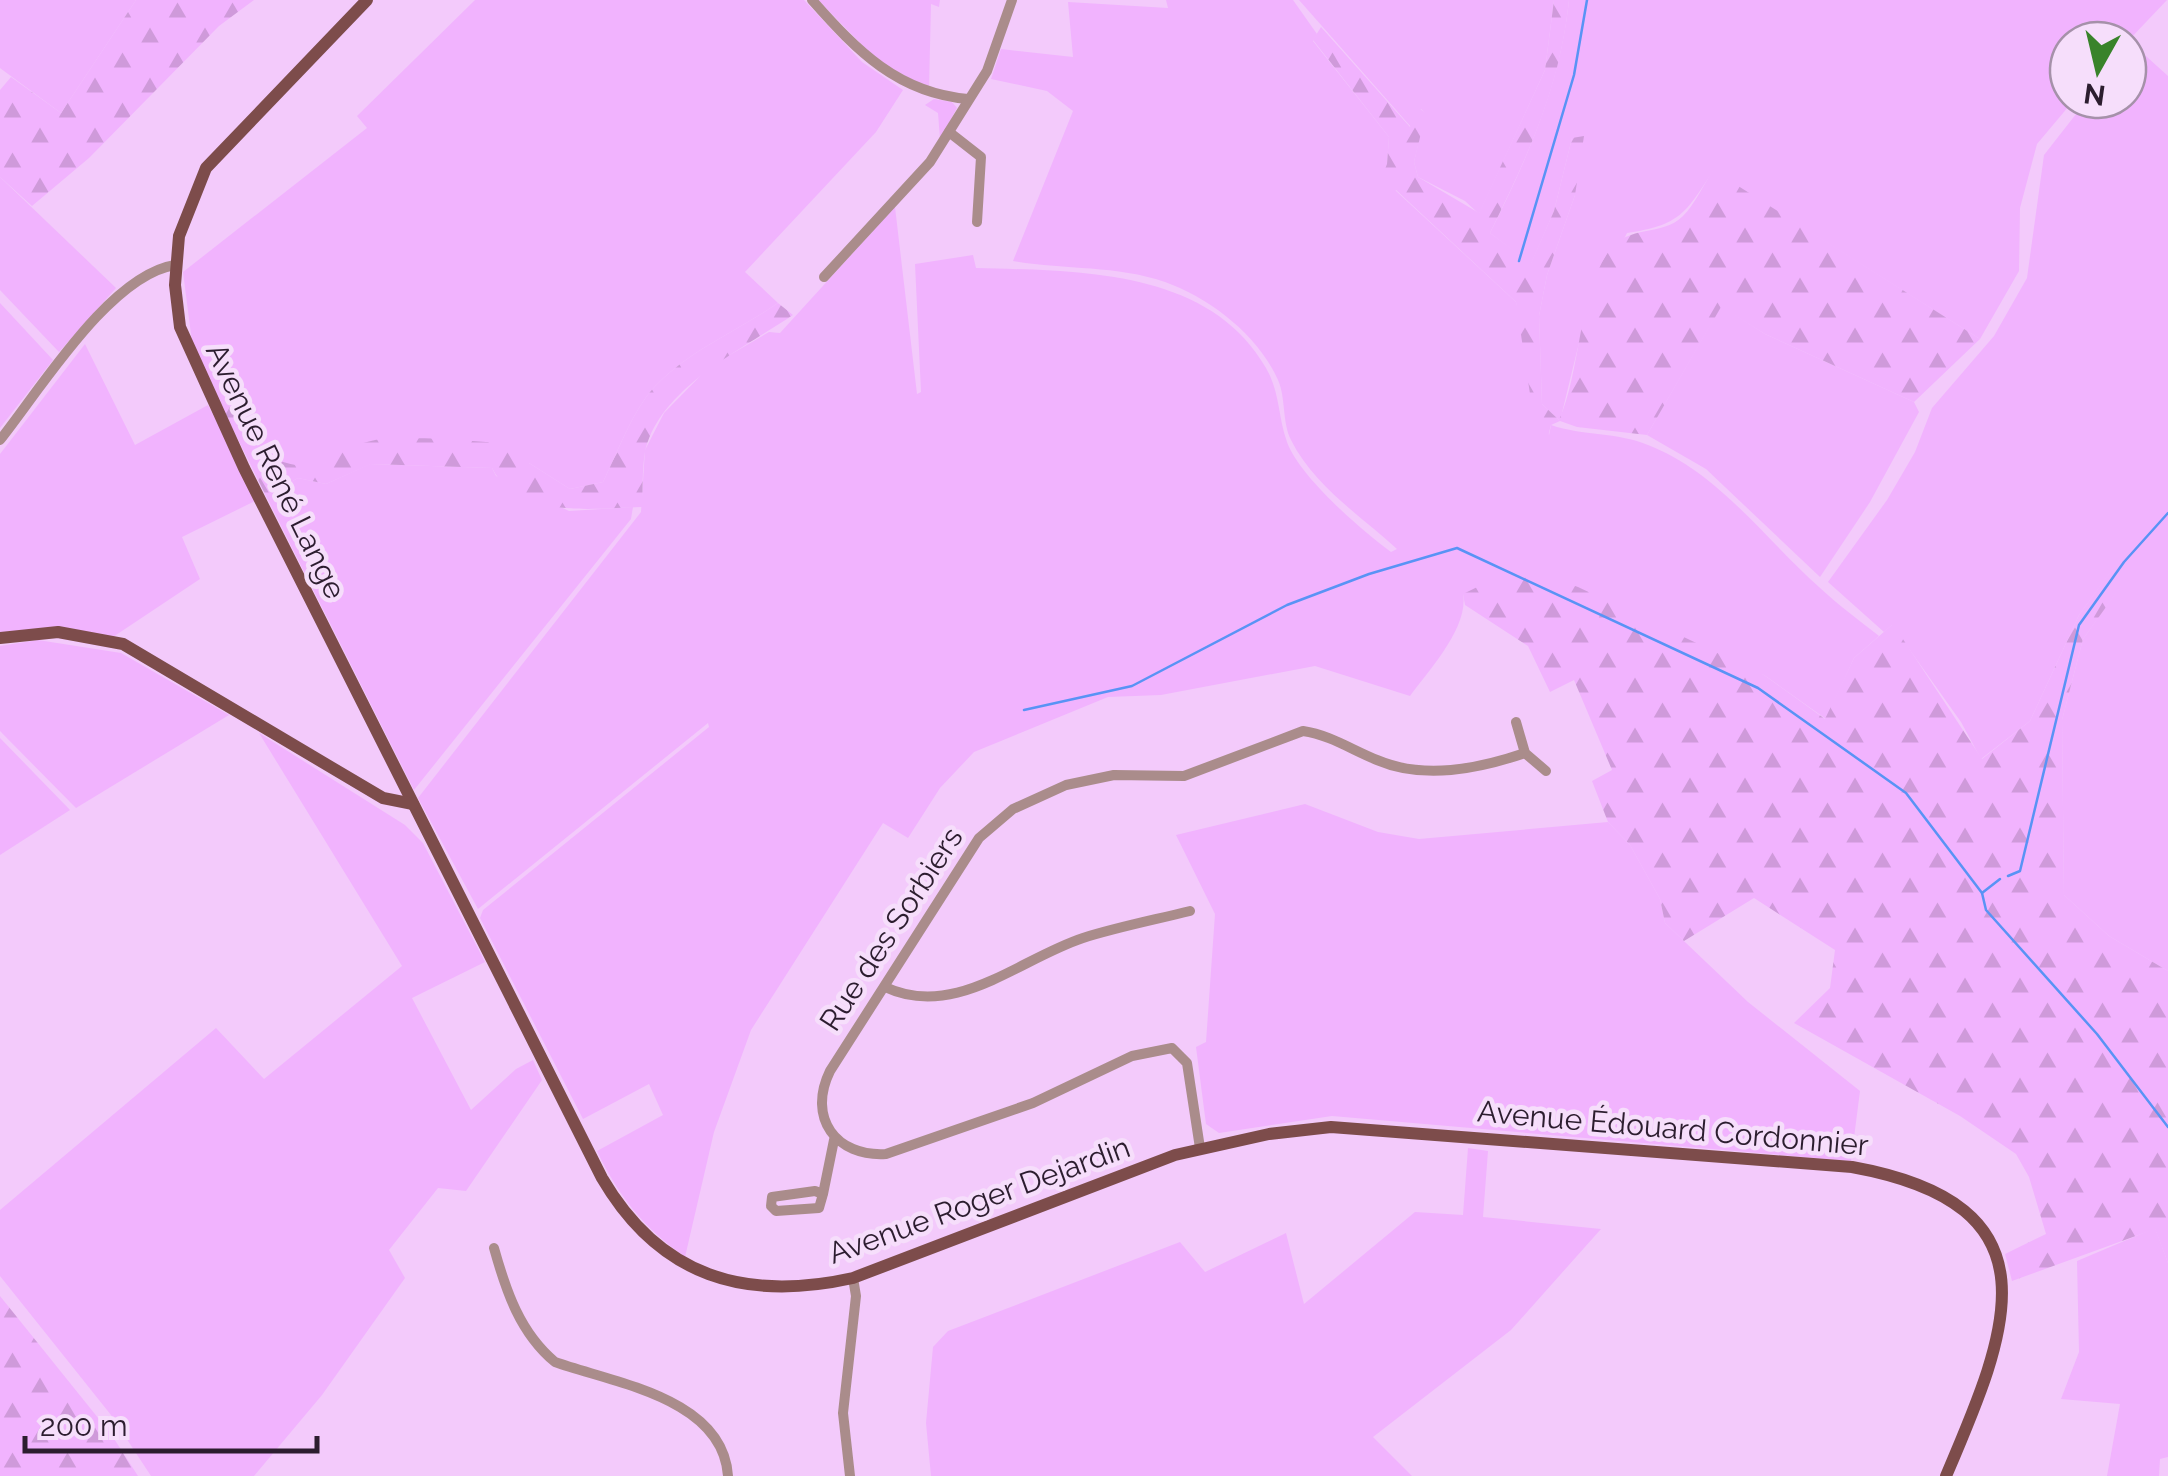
<svg xmlns="http://www.w3.org/2000/svg" width="2168" height="1476" viewBox="0 0 2168 1476" font-family="Raleway,sans-serif">
	<defs>
		<pattern id="forest-firs" width="22" height="20" patternUnits="userSpaceOnUse" patternTransform="scale(2.5)"><rect width="22" height="20" fill="#f1b3fe"/><path d="M5 1l3.5 6h-7zM16 11l3.5 6h-7z" fill="#cf9ada"/></pattern>
	</defs>
	<rect width="100%" height="100%" fill="#f3cafb"/>
	<g fill="#f1b3fe">
		<path d="M0,0h136l-75,113 -61,-45z"/>
		<path d="M475,0h329l58,62 41,28 -27,42 -131,140 33,31c-42,29 -95,50 -128,89 -20,25 -33,62 -47,90l-33,7 -41,-26 -154,-23 -56,26 -20,2 -34,-12 -16,-37 -31,-20 -26,-57 -9,-70 184,-144 -10,-12z"/>
		<path d="M818,0h122l-1,7 -8,-3 -2,85 -51,-28z"/>
		<path d="M1166,0h127l24,34 -4,7 76,96 -2,27 8,26 121,112 33,133 2,-10c32,11 66,7 97,20 70,27 117,94 171,142 19,18 40,33 60,49l-25,22 -28,61 -62,-44 -301,-81c6,33 -34,76 -53,102l-95,-30 -154,29 -53,2 -134,55 -34,36 -32,50 -25,-15 -132,207 -37,102 -29,125c-42,-30 -66,-60 -88,-106l66,-36 -14,-31 -66,35 -103,-201 3,-8 226,-183 -1,-4 -230,186 -60,-111 223,-286 4,-62 19,-37 45,-46 60,-35 11,1 115,-126 22,187 4,-2 -6,-128 58,-9 3,13c100,3 233,0 290,100 14,24 12,49 21,74 12,34 74,88 104,110l6,-3c-36,-33 -83,-63 -106,-109 -9,-18 -5,-42 -13,-60 -20,-45 -68,-82 -113,-98 -49,-17 -102,-12 -152,-21l60,-150 -26,-20 -56,-12 10,-30 72,8 -5,-55 100,6z"/>
		<path d="M1299,0h255l-9,70 -66,144 -14,-13 -47,-24 -4,-15 11,-49 -4,-4 -10,18z"/>
		<path d="M1569,0h598l-39,41 -60,-1v60h6l-37,44 -17,64 -1,63 -39,68 -267,-168c-28,43 -33,54 -86,62l-40,77 -27,111 -18,-17 -3,-88 8,-41 28,-80 -3,-57 -18,73 -23,53 -41,-31c38,-76 70,-148 79,-233z"/>
		<path d="M2136,47l32,29v895l-59,-35 -45,-41 -2,-175 21,-81 53,-75 -13,-9 -44,60 -49,106 -49,38 -20,-37 -69,-97 -8,7 -56,-50 59,-82 28,-48 17,-44 62,-72 33,-58 17,-123 43,-55h41v-44z"/>
		<path d="M934,99l18,3 5,6 -17,31 -2,-26 -13,-8z"/>
		<path d="M0,177l116,111 -57,64 -59,-62z"/>
		<path d="M0,303l53,57 -53,68z"/>
		<path d="M1721,306l44,28 149,68 5,10 -49,90 -50,75 -114,-108 -59,-34z"/>
		<path d="M85,344l50,101 73,-40 49,95 -75,37 18,42 -87,58 -44,-9 -69,6v-180z"/>
		<path d="M370,464l122,4 4,8 73,35 64,-4 -2,12 -217,271 -148,-294 32,-18 28,6z"/>
		<path d="M38,640l83,13 108,62 -153,93 -76,-77v-85z"/>
		<path d="M259,733l146,92 18,18 62,119 -73,36 59,112 45,-41 17,-9 9,20 -76,111 -28,-3 -49,62 16,28 -83,117 -68,81h-103l-40,-61 -111,-139v-66l216,-182 48,51 138,-113z"/>
		<path d="M0,738l70,72 -70,45z"/>
		<path d="M1305,804l73,28 41,7 189,-17 22,23 30,54 5,24 83,79 112,89 -9,70 -519,-45 -113,17 -13,-9 -10,-77 10,-5 9,-128 -39,-79z"/>
		<path d="M1468,1148l20,3 -5,66 118,12 -90,101 -138,107 39,39h-481l-5,-53 7,-76 15,-16 232,-89 25,30 81,-39 18,71 111,-92 48,3z"/>
		<path d="M2155,1228l13,35v194l-8,2 -1,17h-52l13,-72 -59,-5 18,-47 -2,-91z"/>
	</g>
	<g fill="url(#forest-firs)">
		<path d="M136,0h118l-35,26 -130,132 -57,48 -32,-29v-87l11,-13 50,36z"/>
		<path d="M1554,0h15c-9,88 -41,155 -79,233l41,30 23,-52 18,-73 12,-2 -9,59 -28,80 -8,41 3,88 17,16c22,-49 19,-126 50,-169 19,-27 53,-14 74,-35 12,-12 21,-32 30,-46l267,169 -66,63 -149,-68 -44,-27 -74,128 -70,-8 -17,-6 -9,4 -3,11 -14,-16 -18,-118 -120,-112 -9,12 -11,-9 11,-29 2,-27 -76,-97 8,-13 89,100 10,-18 6,4 -12,49 4,15 61,36 66,-143z"/>
		<path d="M778,303l15,12c-49,33 -134,73 -148,137 -3,17 -2,37 -3,55 -48,1 -123,13 -150,-39l-121,-4 -45,20 -28,-6 -32,18 -48,-97 31,20 16,37c71,26 54,-4 110,-16 31,-6 113,3 149,4l5,19 41,26 33,-7c14,-28 27,-65 47,-90 33,-39 86,-60 128,-89z"/>
		<path d="M2123,554l14,10 -54,75 -21,81 2,175 45,41 59,35v292l-13,-34 -143,52 -7,-27 41,-20 -17,-57 -13,-23 -56,-38 -166,-93 36,-35 5,-38 -81,-52 -70,43 -19,-18 -5,-24 -30,-54 -22,-23 -16,-41 20,-11 -38,-90 -24,12 -22,-46 -63,-41 -2,-11 51,-25h14l50,18 186,88 61,44 29,-61 39,-34 89,135 48,-38 49,-106z"/>
		<path d="M0,1296l111,138 27,42h-138z"/>
	</g>
	<g fill="none" stroke-linecap="round" stroke-linejoin="round">
		<g stroke="#5993f5" stroke-width="2.5">
			<path d="M1519,261l55,-186 13,-75"/>
			<path d="M1024,710l108,-24 155,-81 82,-31 88,-26 301,140 148,105 76,100 4,17 111,124 71,93"/>
			<path d="M2008,876l12,-5 59,-246 45,-63 44,-49"/>
			<path d="M1982,893l18,-14"/>
		</g>
		<g stroke="#aa8c8b" stroke-width="10">
			<path d="M812,0c45,51 86,93 156,99"/>
			<path d="M949,132l32,25 -4,65"/>
			<path d="M824,277l106,-115 57,-91 25,-71"/>
			<path d="M0,440c40,-50 110,-165 175,-175"/>
			<path d="M1516,722l9,31 21,18"/>
			<path d="M885,987c70,33 134,-28 198,-49 35,-11 71,-18 107,-27"/>
			<path d="M1200,1148l-13,-85 -15,-15 -40,8 -99,47 -147,51c-50,3 -79,-36 -56,-83l149,-233 34,-29 53,-24 48,-10 70,1 119,-45c27,4 49,19 74,29 47,20 101,9 148,-7"/>
			<path d="M823,1194l-4,14 -43,3 -5,-5 1,-9 43,-6 8,3 11,-54"/>
			<path d="M494,1248c12,43 26,85 61,114 59,21 168,36 173,114"/>
			<path d="M850,1476l-7,-63 13,-117 -3,-18"/>
		</g>
		<g stroke="#7d4c4b" stroke-width="12">
			<path d="M367,0l-161,168 -27,68 -4,49 5,42 64,141 358,710c58,99 143,124 251,100l322,-123 94,-21 62,-7 521,40c210,38 157,162 94,309"/>
			<path d="M0,638l58,-6 65,12 260,154 30,6"/>
		</g>
	</g>
	<g text-anchor="middle" dominant-baseline="central" stroke-width="9" stroke-linejoin="round" paint-order="stroke">
		<g font-size="30" fill="#2c1d2f" stroke="#f6defb">
			<text transform="translate(276 471) rotate(64)">Avenue René Lange</text>
			<text transform="translate(891 929) rotate(-57)">Rue des Sorbiers</text>
			<text transform="translate(1673 1128) rotate(5)">Avenue Édouard Cordonnier</text>
			<text transform="translate(979 1200) rotate(-20)">Avenue Roger Dejardin</text>
		</g>
	</g>
	<g transform="translate(2098 70) rotate(188)"><circle r="48" fill="#f6defb" stroke="#a591a9" stroke-width="2.5"/>
	<path d="M0-8L18 38L0 25L-18 38Z" fill="#39832a"/>
	<text y="-15" font-size="28" font-weight="bold" text-anchor="middle" fill="#2c1d2f">N</text>
	</g>
	<path d="M25 1436v15h292v-15" fill="none" stroke="#2c1d2f" stroke-width="5"/>
	<text x="40" y="1436" font-size="30" fill="#2c1d2f" stroke="#f6defb" stroke-width="8" paint-order="stroke">200 m</text>
</svg>
